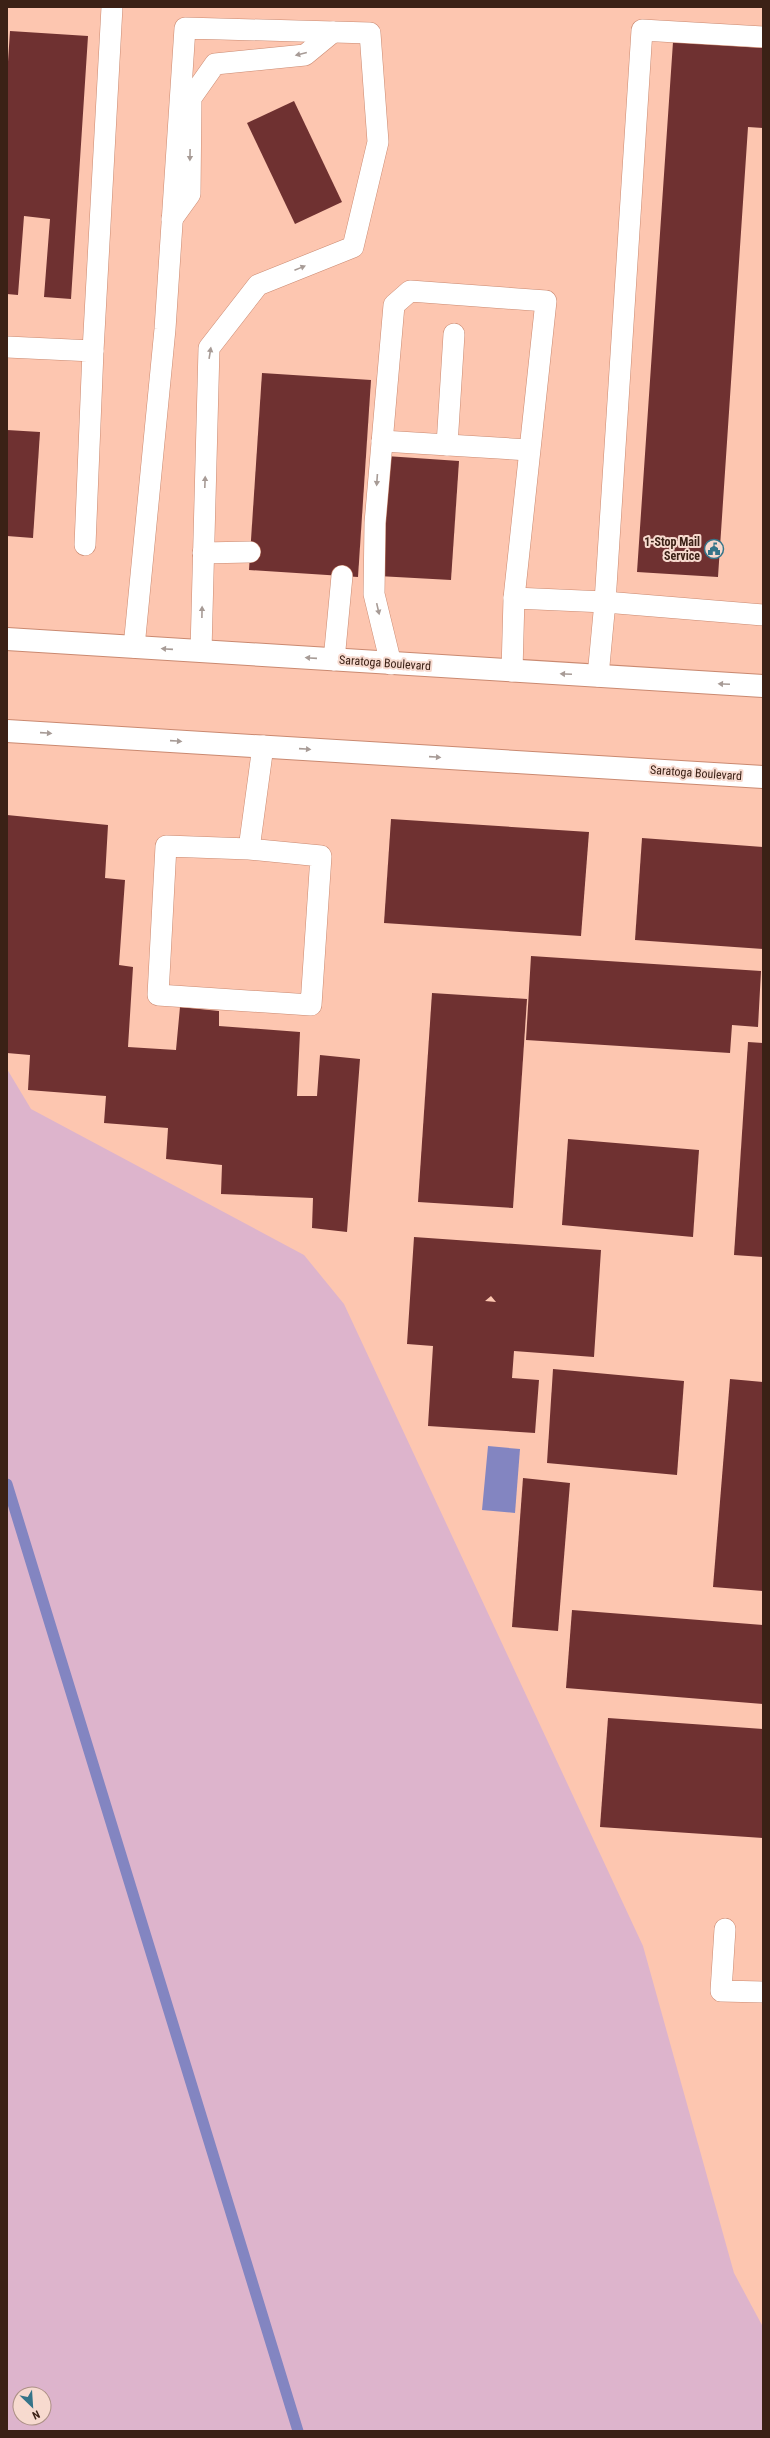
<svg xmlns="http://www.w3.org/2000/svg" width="770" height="2438" viewBox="0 0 770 2438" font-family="'Roboto Condensed',sans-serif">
	<rect width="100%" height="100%" fill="#fdc6b0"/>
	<path fill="#ddb4cc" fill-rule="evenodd" d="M7,1069l24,40 273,146 40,49 299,642 91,327 29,54v104h-756zM20,2394h24v24h-24z"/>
	<path fill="#8385c1" d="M488,1446l32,3 -5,64 -33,-3z"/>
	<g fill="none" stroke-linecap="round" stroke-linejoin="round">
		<path stroke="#8385c1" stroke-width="11" d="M7,1484l291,947"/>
	</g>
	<g fill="#6f3131" fill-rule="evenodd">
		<path d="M10,31l78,5 -17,263 -27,-2 6,-78 -26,-3 -6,79 -11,-1v-217z"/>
		<path d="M673,42l90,6v80l-15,-1 -30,450 -81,-5z"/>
		<path d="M294,101l48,101 -47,22 -48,-101z"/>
		<path d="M262,373l109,7 -13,197 -109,-7z"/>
		<path d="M7,430l33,2 -7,106 -26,-2z"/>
		<path d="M386,456l73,5 -8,119 -73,-4z"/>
		<path d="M7,815l101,10 -3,53 20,2 -6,85 14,2 -5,80 48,3 4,-43 39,4v15l81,6 -3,64h20l3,-41 40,4 -13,173 -35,-4 1,-30 -92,-4 1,-29 -56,-6 2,-31 -64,-5 2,-27 -78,-6 2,-35 -23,-2z"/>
		<path d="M391,819l198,13 -8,104 -197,-13z"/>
		<path d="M642,838l121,9v102l-128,-9z"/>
		<path d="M531,956l230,15 -3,56 -26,-2 -2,28 -204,-13z"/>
		<path d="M432,993l95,6 -14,209 -95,-6z"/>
		<path d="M748,1042l15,1v214l-29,-2z"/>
		<path d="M568,1139l131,11 -6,87 -131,-12z"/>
		<path d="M414,1237l187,13 -7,107 -80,-6 -2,27 27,2 -4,53 -107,-7 5,-80 -26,-2zM491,1296l5,6 -11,-1z"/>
		<path d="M553,1369l131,12 -7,94 -130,-12z"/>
		<path d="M730,1379l33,3v209l-50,-4z"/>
		<path d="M523,1478l47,5 -12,148 -46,-4z"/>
		<path d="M572,1610l191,15v79l-197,-16z"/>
		<path d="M608,1718l155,11v109l-163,-11z"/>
	</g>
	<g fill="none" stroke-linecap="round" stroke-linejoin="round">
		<g stroke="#ca8970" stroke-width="22">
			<g id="service">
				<path d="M172,219l18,-25 1,-96 24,-34 90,-9 28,-23"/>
				<path d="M7,347l86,4 -8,194"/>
				<path d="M93,351l19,-344"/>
				<path d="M382,441l147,9"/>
				<path d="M447,445l7,-111"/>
				<path d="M203,553l47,-1"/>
				<path d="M514,598l91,4 158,13"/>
				<path d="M134,647l31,-318 20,-301 185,5 8,109 -25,105 -95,38 -49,63 -8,303"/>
				<path d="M334,660l8,-84"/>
				<path d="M391,664l-17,-70 1,-71 19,-218 16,-14 136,10 -32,297 -2,73"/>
				<path d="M598,676l7,-74 37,-572 121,7"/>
				<path d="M249,849l-83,-3 -8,149 153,10 10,-149 -72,-7 14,-103"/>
				<path d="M725,1929l-4,62 42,1"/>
			</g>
		</g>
		<g stroke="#ca8970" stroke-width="24">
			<g id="secondary">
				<path d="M7,639l756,47"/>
				<path d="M7,731l756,46"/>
			</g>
		</g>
		<use href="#service" stroke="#fff" stroke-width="21"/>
		<use href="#secondary" stroke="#fff" stroke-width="22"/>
	</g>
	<defs><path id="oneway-solid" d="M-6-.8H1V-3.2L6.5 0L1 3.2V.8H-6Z"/></defs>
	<g fill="#a79b96">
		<use href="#oneway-solid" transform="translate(301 54) rotate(166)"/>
		<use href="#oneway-solid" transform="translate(190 155) rotate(91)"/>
		<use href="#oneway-solid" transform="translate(300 268) rotate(-22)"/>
		<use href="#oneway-solid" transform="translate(210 353) rotate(-81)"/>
		<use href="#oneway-solid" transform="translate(377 480) rotate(94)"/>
		<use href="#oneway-solid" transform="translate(205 482) rotate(-88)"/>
		<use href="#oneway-solid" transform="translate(378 609) rotate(77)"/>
		<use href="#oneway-solid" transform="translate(202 612) rotate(-89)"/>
		<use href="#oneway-solid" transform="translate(167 649) rotate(-176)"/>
		<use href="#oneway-solid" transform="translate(311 658) rotate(-176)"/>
		<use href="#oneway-solid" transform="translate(566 674) rotate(-177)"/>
		<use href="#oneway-solid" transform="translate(724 684) rotate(-177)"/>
		<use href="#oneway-solid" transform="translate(46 733) rotate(4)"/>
		<use href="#oneway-solid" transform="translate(176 741) rotate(4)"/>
		<use href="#oneway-solid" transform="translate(305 749) rotate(4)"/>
		<use href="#oneway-solid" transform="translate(435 757) rotate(4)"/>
	</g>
	<defs>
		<g id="civic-ring" transform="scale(1)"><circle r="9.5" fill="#f7dacf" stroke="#357489" stroke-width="1.5"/><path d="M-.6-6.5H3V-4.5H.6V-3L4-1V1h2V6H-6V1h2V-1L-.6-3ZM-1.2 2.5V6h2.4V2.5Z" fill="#357489"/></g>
	</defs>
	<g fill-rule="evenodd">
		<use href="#civic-ring" x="714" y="549"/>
	</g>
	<g text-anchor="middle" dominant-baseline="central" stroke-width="4" stroke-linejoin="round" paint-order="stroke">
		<g font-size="12" font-weight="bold" fill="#3b2116" stroke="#f7dacf" text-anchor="end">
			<text x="700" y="542">1-Stop Mail<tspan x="700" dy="14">Service</tspan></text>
		</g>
		<g font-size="12" fill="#3b2116" stroke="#f7dacf">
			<text transform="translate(385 663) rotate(4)">Saratoga Boulevard</text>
			<text transform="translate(696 773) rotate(4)">Saratoga Boulevard</text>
		</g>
	</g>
	<rect width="770" height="2438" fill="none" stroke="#3b2116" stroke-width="16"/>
	<g transform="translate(32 2406) rotate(155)"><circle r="19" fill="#f7dacf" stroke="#ac9085"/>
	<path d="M0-3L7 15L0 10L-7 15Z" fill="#357489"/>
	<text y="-6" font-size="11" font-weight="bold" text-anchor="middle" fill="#3b2116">N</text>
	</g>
</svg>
